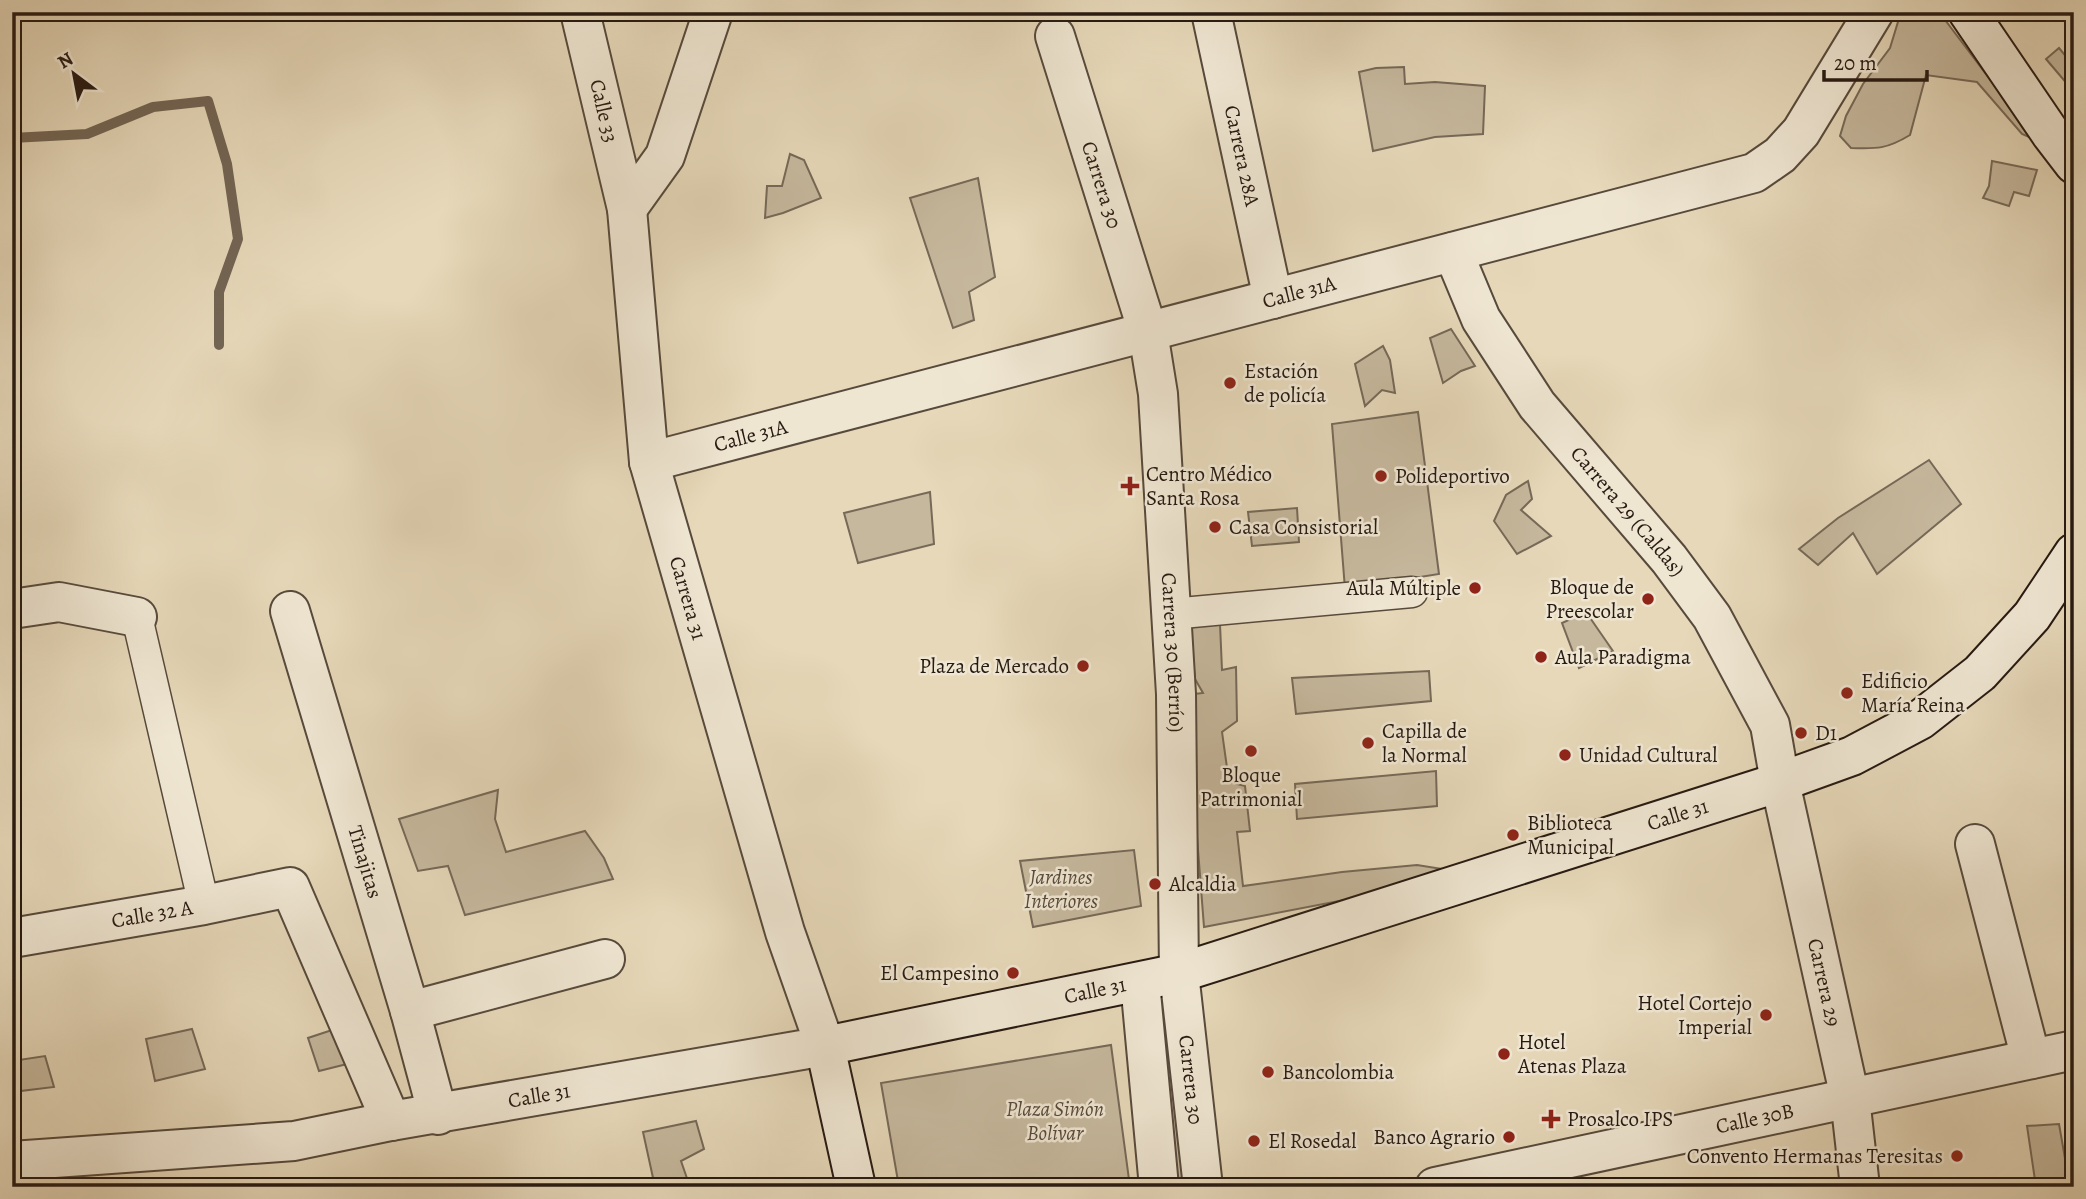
<svg xmlns="http://www.w3.org/2000/svg" width="2086" height="1199" viewBox="0 0 2086 1199" font-family="Alegreya,serif">
	<rect width="100%" height="100%" fill="#e6d8b9"/>
	<filter id="stains"><feTurbulence type="fractalNoise" baseFrequency=".00286" numOctaves="4"/><feColorMatrix values="0 0 0 0 .2 0 0 0 0 .09 0 0 0 0 .02 0 0 0 .5 -.17"/></filter>
	<radialGradient id="worn" r=".72"><stop offset=".6" stop-color="#630" stop-opacity="0"/><stop offset="1" stop-color="#630" stop-opacity=".3"/></radialGradient>
	<g fill="#c6b89d" stroke="#766958" stroke-width="2">
		<path d="M1901,12h38l97,128 -14,-6 -45,-52 -51,-7 -16,60c-23,14 -33,14 -59,13l-11,-12 6,-20 17,-32 27,-36z"/>
		<path d="M2059,48l15,18v26l-28,-33z"/>
		<path d="M1404,67l1,17 30,-2 50,4 -2,48 -48,3 -62,14 -14,-79 17,-4z"/>
		<path d="M790,154l14,6 17,38 -38,15 -18,5 2,-32h15z"/>
		<path d="M1992,161l45,9 -8,26 -15,-4 -5,14 -26,-8 6,-12z"/>
		<path d="M978,178l17,99 -26,15 5,28 -21,8 -43,-130z"/>
		<path d="M1451,329l24,37 -14,5 -18,12 -13,-45z"/>
		<path d="M1383,346l7,14 5,33 -13,-3 -17,16 -10,-42z"/>
		<path d="M1418,412l21,162 -94,15 -13,-165z"/>
		<path d="M1929,460l32,44 -84,70 -24,-41 -35,32 -19,-16 39,-31z"/>
		<path d="M1528,481l4,18 -11,11 30,26 -34,18 -23,-33 12,-26z"/>
		<path d="M930,492l4,52 -76,19 -14,-50z"/>
		<path d="M1297,508l2,34 -47,4 -4,-34z"/>
		<path d="M1586,612l27,39 -34,17 -17,-45z"/>
		<path d="M1189,622l31,2 2,46 14,-3 1,54 -15,11 7,50 16,4 5,45 -13,1 6,54 99,-14 75,-7 44,7 24,1 -281,54 -18,-232 17,-2 -8,-14z"/>
		<path d="M1429,671l2,30 -135,13 -4,-36z"/>
		<path d="M1436,771l1,35 -140,13 -2,-35z"/>
		<path d="M498,790l-3,29 11,33 79,-21 19,27 9,21 -148,36 -17,-49 -30,5 -19,-52z"/>
		<path d="M1134,850l7,56 -108,21 -13,-66z"/>
		<path d="M192,1029l13,40 -50,12 -9,-42z"/>
		<path d="M335,1029l12,35 -28,7 -11,-33z"/>
		<path d="M1158,1034l10,7 18,146h-18z"/>
		<path d="M1111,1045l19,142h-231l-18,-104z"/>
		<path d="M45,1056l9,31 -42,5v-31z"/>
		<path d="M696,1121l8,28 -23,12 9,26h-35l-12,-55z"/>
		<path d="M2059,1124l11,63h-34l-9,-61z"/>
	</g>
	<g fill="none" stroke-linecap="round" stroke-linejoin="round">
		<path stroke="#736554" stroke-width="10" d="M12,138l75,-4 66,-27 55,-6 19,63 11,75 -19,53v53"/>
		<g stroke="#574a3c" stroke-width="33">
			<g id="pedestrian">
				<path d="M1171,614l241,-22"/>
				<path d="M137,617l67,288"/>
			</g>
		</g>
		<g stroke="#574a3c" stroke-width="42">
			<g id="minor">
				<path id="s1" d="M1211,12l62,287"/>
				<path id="s2" d="M1055,36l93,296 10,62 18,300 3,279 24,214"/>
				<path d="M627,209l38,-53 48,-144"/>
				<path id="s3" d="M1453,252l28,67 56,86 132,154 43,58 58,108 10,57 70,316 10,89"/>
				<path id="s4" d="M649,462l1105,-289 26,-18 21,-23 73,-120"/>
				<path d="M12,609l47,-7 78,15"/>
				<path id="s5" d="M290,611l120,400 28,104"/>
				<path d="M1975,844l56,215"/>
				<path id="s6" d="M12,938l192,-33 86,-18 101,234"/>
				<path d="M1140,982l19,205"/>
				<path d="M410,1011l195,-52"/>
				<path id="s7" d="M12,1161l282,-20 97,-20 434,-75 -40,-114 -136,-470 -22,-253 -47,-197"/>
				<path id="s8" d="M1435,1187l639,-137"/>
			</g>
		</g>
		<g stroke="#271a12" stroke-width="42">
			<g id="secondary">
				<path d="M1968,12l83,122 23,30"/>
				<path id="s9" d="M856,1187l-31,-141 354,-73 601,-191 72,-26 68,-36 60,-47 52,-57 42,-63"/>
			</g>
		</g>
		<use href="#pedestrian" stroke="#efe6d2" stroke-width="30"/>
		<use href="#minor" stroke="#efe6d2" stroke-width="38"/>
		<use href="#secondary" stroke="#efe6d2" stroke-width="38"/>
	</g>
	<g fill="#8f2418" stroke="#efe6d2" stroke-width="2.5">
		<circle cx="1230" cy="383" r="7"/>
		<circle cx="1381" cy="476" r="7"/>
		<path d="M1126.5 475.5h7v7h7v7h-7v7h-7v-7h-7v-7h7z"/>
		<circle cx="1215" cy="527" r="7"/>
		<circle cx="1475" cy="588" r="7"/>
		<circle cx="1648" cy="599" r="7"/>
		<circle cx="1541" cy="657" r="7"/>
		<circle cx="1083" cy="666" r="7"/>
		<circle cx="1847" cy="693" r="7"/>
		<circle cx="1801" cy="733" r="7"/>
		<circle cx="1368" cy="743" r="7"/>
		<circle cx="1251" cy="751" r="7"/>
		<circle cx="1565" cy="755" r="7"/>
		<circle cx="1513" cy="835" r="7"/>
		<circle cx="1155" cy="884" r="7"/>
		<circle cx="1013" cy="973" r="7"/>
		<circle cx="1766" cy="1015" r="7"/>
		<circle cx="1504" cy="1054" r="7"/>
		<circle cx="1268" cy="1072" r="7"/>
		<path d="M1547.5 1108.5h7v7h7v7h-7v7h-7v-7h-7v-7h7z"/>
		<circle cx="1509" cy="1137" r="7"/>
		<circle cx="1254" cy="1141" r="7"/>
		<circle cx="1957" cy="1156" r="7"/>
	</g>
	<g text-anchor="middle" dominant-baseline="central" stroke-width="5" stroke-linejoin="round" paint-order="stroke">
		<g font-size="21" fill="#271a12" stroke="#efe6d2">
			<text transform="translate(604 111) rotate(77)">Calle 33</text>
			<text stroke="none"><textPath href="#s1" startOffset="147">Carrera 28A</textPath></text>
			<text stroke="none"><textPath href="#s2" startOffset="156">Carrera 30</textPath></text>
			<text stroke="none"><textPath href="#s4" startOffset="672">Calle 31A</textPath></text>
			<text stroke="none"><textPath href="#s4" startOffset="105">Calle 31A</textPath></text>
			<text stroke="none"><textPath href="#s3" startOffset="315">Carrera 29 (Caldas)</textPath></text>
			<text transform="translate(688 598) rotate(74)">Carrera 31</text>
			<text stroke="none"><textPath href="#s2" startOffset="632">Carrera 30 (Berrío)</textPath></text>
			<text stroke="none"><textPath href="#s9" startOffset="1029">Calle 31</textPath></text>
			<text stroke="none"><textPath href="#s5" startOffset="262">Tinajitas</textPath></text>
			<text stroke="none"><textPath href="#s6" startOffset="142">Calle 32 A</textPath></text>
			<text stroke="none"><textPath href="#s3" startOffset="836">Carrera 29</textPath></text>
			<text stroke="none"><textPath href="#s9" startOffset="420">Calle 31</textPath></text>
			<text stroke="none"><textPath href="#s2" startOffset="1060">Carrera 30</textPath></text>
			<text stroke="none"><textPath href="#s7" startOffset="532">Calle 31</textPath></text>
			<text stroke="none"><textPath href="#s8" startOffset="327">Calle 30B</textPath></text>
		</g>
		<g font-size="21" fill="#271a12" stroke="#efe6d2" text-anchor="start">
			<text x="1244" y="371">Estación<tspan x="1244" dy="24">de policía</tspan></text>
			<text x="1146" y="474">Centro Médico<tspan x="1146" dy="24">Santa Rosa</tspan></text>
			<text x="1395" y="476">Polideportivo</text>
			<text x="1229" y="527">Casa Consistorial</text>
			<text x="1634" y="587" text-anchor="end">Bloque de<tspan x="1634" dy="24">Preescolar</tspan></text>
			<text x="1461" y="588" text-anchor="end">Aula Múltiple</text>
			<text x="1555" y="657">Aula Paradigma</text>
			<text x="1069" y="666" text-anchor="end">Plaza de Mercado</text>
			<text x="1861" y="681">Edificio<tspan x="1861" dy="24">María Reina</tspan></text>
			<text x="1382" y="731">Capilla de<tspan x="1382" dy="24">la Normal</tspan></text>
			<text x="1815" y="733">D1</text>
			<text x="1579" y="755">Unidad Cultural</text>
			<text x="1251" y="775" text-anchor="middle">Bloque<tspan x="1251" dy="24">Patrimonial</tspan></text>
			<text x="1527" y="823">Biblioteca<tspan x="1527" dy="24">Municipal</tspan></text>
			<text x="1169" y="884">Alcaldia</text>
			<text x="999" y="973" text-anchor="end">El Campesino</text>
			<text x="1752" y="1003" text-anchor="end">Hotel Cortejo<tspan x="1752" dy="24">Imperial</tspan></text>
			<text x="1518" y="1042">Hotel<tspan x="1518" dy="24">Atenas Plaza</tspan></text>
			<text x="1282" y="1072">Bancolombia</text>
			<text x="1567" y="1119">Prosalco IPS</text>
			<text x="1495" y="1137" text-anchor="end">Banco Agrario</text>
			<text x="1268" y="1141">El Rosedal</text>
			<text x="1943" y="1156" text-anchor="end">Convento Hermanas Teresitas</text>
		</g>
		<g font-size="21" font-style="italic" fill="#57493c" stroke="#efe6d2">
			<text x="1061" y="877">Jardines<tspan x="1061" dy="24">Interiores</tspan></text>
			<text x="1055" y="1109">Plaza Simón<tspan x="1055" dy="24">Bolívar</tspan></text>
		</g>
	</g>
	<rect width="2086" height="1199" fill="none" stroke="#e6d8b9" stroke-width="42"/>
	<rect x="14" y="14" width="2058" height="1171" fill="none" stroke="#271a12" stroke-width="3.5"/>
	<rect x="21" y="21" width="2044" height="1157" fill="none" stroke="#271a12" stroke-width="2"/>
	<g transform="translate(74 74) rotate(328)" stroke="#efe6d2" stroke-width="5" paint-order="stroke">
	<path d="M0-5L12 26L0 18L-12 26Z" fill="#271a12"/>
	<text y="-10" font-size="19" font-weight="bold" text-anchor="middle" fill="#271a12">N</text>
	</g>
	<path d="M1824 70v10h103v-10" fill="none" stroke="#271a12" stroke-width="3.5"/>
	<text x="1834" y="70" font-size="21" fill="#271a12" stroke="#efe6d2" stroke-width="5" paint-order="stroke">20 m</text>
	<rect width="100%" height="100%" filter="url(#stains)"/>
	<rect width="100%" height="100%" fill="url(#worn)"/>
</svg>
